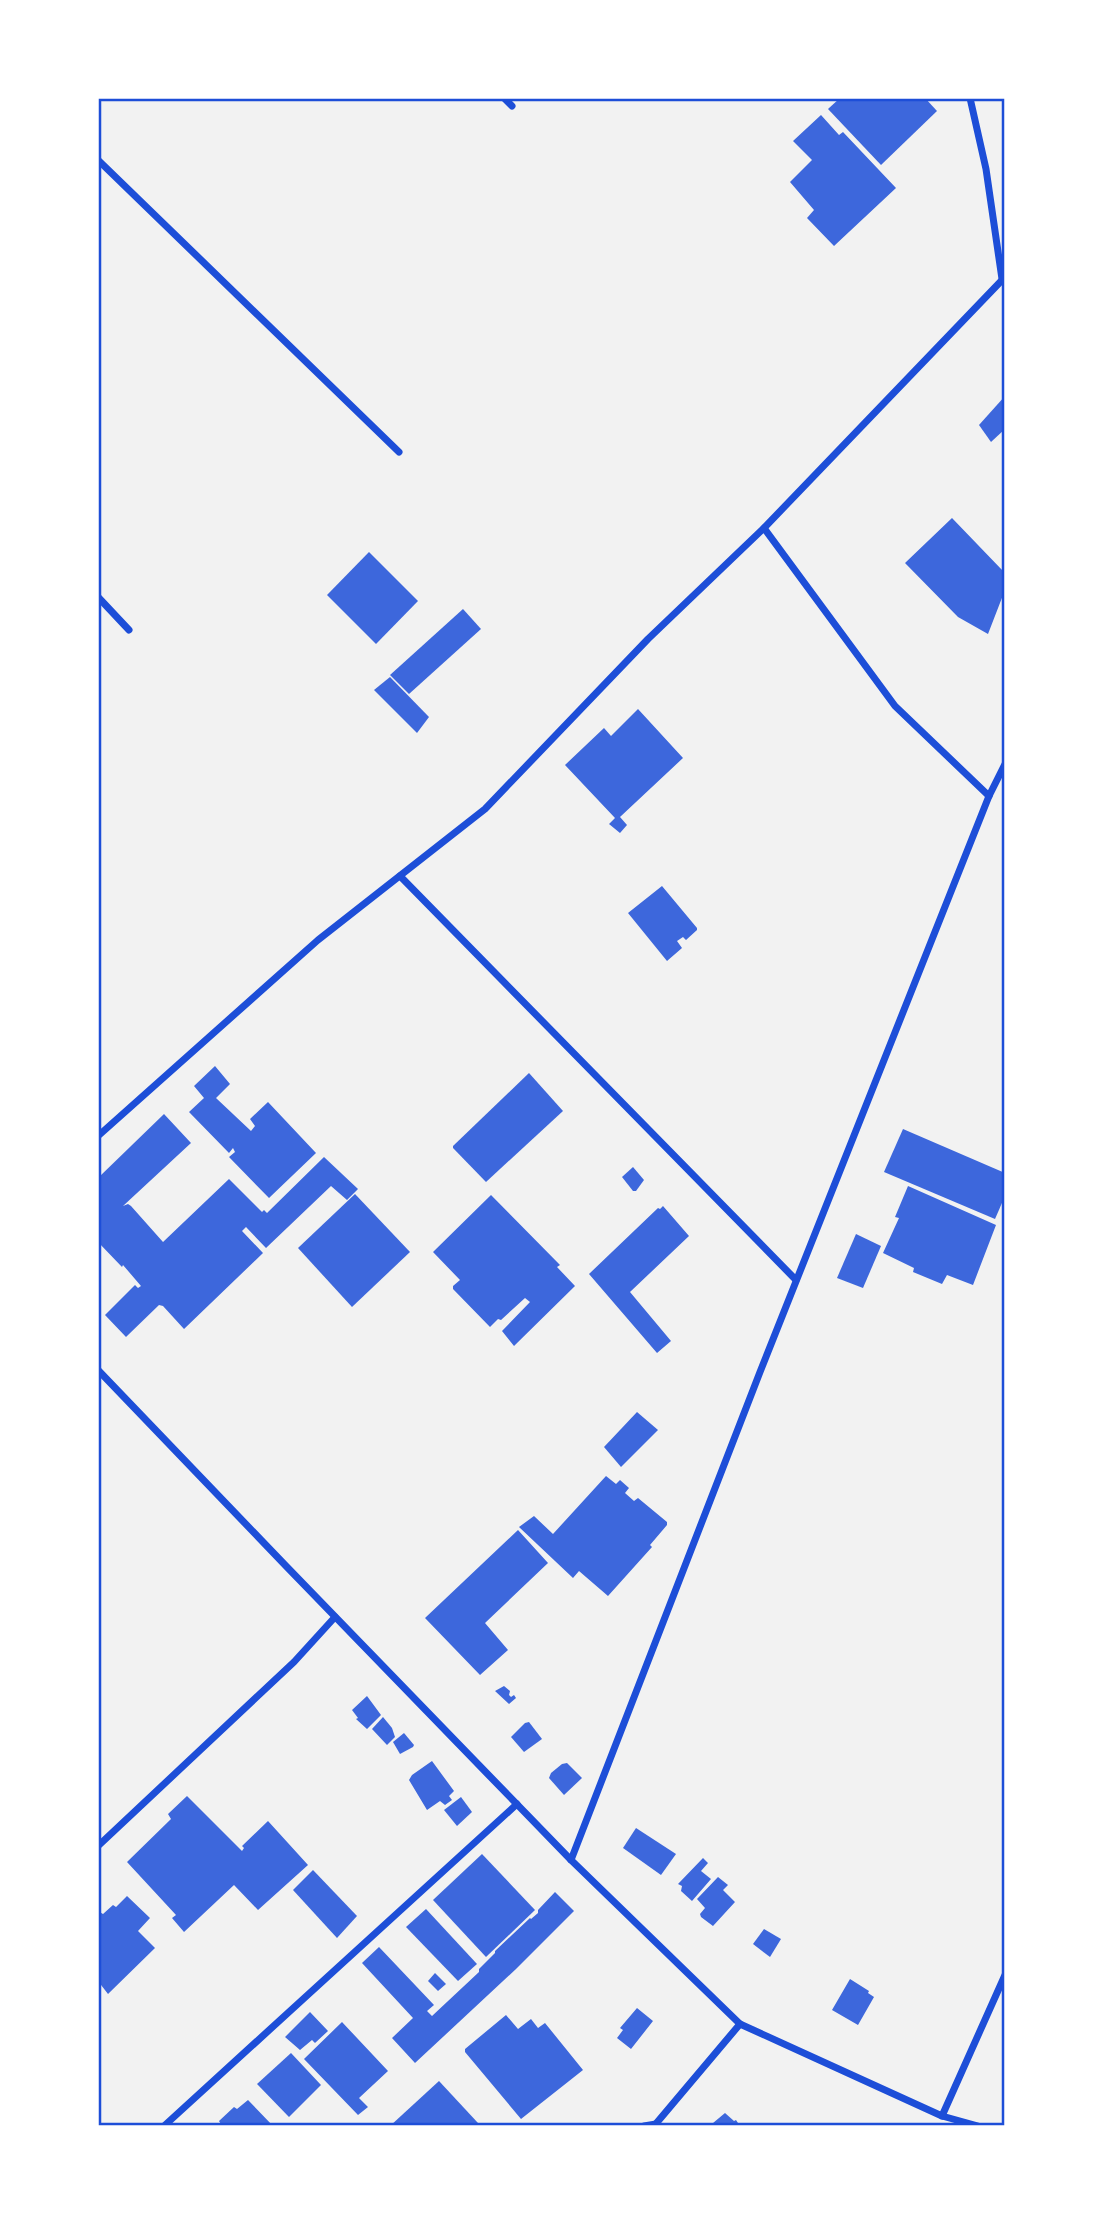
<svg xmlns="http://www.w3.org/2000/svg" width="1103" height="2224" viewBox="0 0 1103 2224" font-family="'Public Sans',sans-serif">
	<rect width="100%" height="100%" fill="#f2f2f2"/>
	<g fill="#3d67dc">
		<path d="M840,98h85l12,13 -56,54 -53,-56z"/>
		<path d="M821,115l18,20 4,-3 53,56 -62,58 -27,-28 7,-8 -24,-28 22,-22 -19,-19z"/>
		<path d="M1005,396v33l-14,13 -12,-17z"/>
		<path d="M952,518l51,53 2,-4v23l-17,44 -30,-17 -53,-54z"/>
		<path d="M369,552l49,49 -42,43 -49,-49z"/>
		<path d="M463,609l18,20 -72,65 -19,-19z"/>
		<path d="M390,677l39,40 -12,16 -43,-43z"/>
		<path d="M638,709l45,49 -63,59 7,8 -7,8 -11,-9 6,-6 -50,-53 39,-37 7,8z"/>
		<path d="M662,886l35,42v2l-11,10 -3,-3 -6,4 5,7 -15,13 -39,-48z"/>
		<path d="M215,1066l15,18 -14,14 35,33 4,-5 -5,-7 18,-17 48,51 -47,45 -40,-41 6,-5 -2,-4 -4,5 -40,-41 15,-14 -10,-12z"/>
		<path d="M529,1073l34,38 -77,71 -33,-34v-2z"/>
		<path d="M164,1114l27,29 -68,63 5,-2 3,2 32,36 66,-63 33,33 2,-2 3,3 57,-56 34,32 -11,11 -16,-14 -65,62 -20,-21 -4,4 21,22 -79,76 -21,-23 -4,-1 -33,32 -21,-22 30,-30 3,3 3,-2 -18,-21 -1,2 -24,-25v-64z"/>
		<path d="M903,1129l102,44v23l-10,23 -111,-47z"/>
		<path d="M633,1167l11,13 -8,11h-3l-11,-14z"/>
		<path d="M908,1186l88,39 -23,60 -26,-10 -5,9 -29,-12 1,-4 -31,-15 16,-35 -4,-1z"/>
		<path d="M355,1194l55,58 -58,55 -54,-59z"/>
		<path d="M491,1195l69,70 -3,2 18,19 -61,60 -12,-15 28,-29 -5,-4 -24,22 -3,-1 -8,8 -37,-38v-3l7,-6 -27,-28z"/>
		<path d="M663,1206l26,30 -59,56 41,49 -14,12 -68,-79 69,-66 2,1z"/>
		<path d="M856,1234l25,12 -18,42 -26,-10z"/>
		<path d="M637,1412l21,18 -37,37 -17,-20z"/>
		<path d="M606,1476l10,8 4,-4 9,8 -4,5 9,8 4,-3 29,24v3l-17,20 2,2 -44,49 -29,-25 -6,7 -54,-51 15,-11 19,18z"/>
		<path d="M518,1530l30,33 -63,60 23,27 -28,25 -55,-57z"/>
		<path d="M504,1686l6,5 -1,4 2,2 3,-2 2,3 -7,6 -14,-13z"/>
		<path d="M367,1696l14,19 -14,14 -11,-10 2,-1 -6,-8z"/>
		<path d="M383,1717l9,11 3,9 -8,8 -15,-16z"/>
		<path d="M529,1722l13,17 -18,13 -13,-15 14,-14z"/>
		<path d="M404,1733l10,12 -1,2 -13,7 -7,-12z"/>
		<path d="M432,1761l22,30 -5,5 3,4 -7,5 -5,-4 -13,9 -18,-30 3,-5z"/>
		<path d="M567,1763l15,15 -18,17 -15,-17 2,-5 11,-9z"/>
		<path d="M187,1796l55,55 2,-3 -2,-2 26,-25 40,44 -50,45 -24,-25 -50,47 -12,-14 4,-3 -49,-53 44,-43 -3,-5z"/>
		<path d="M461,1797l11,15 -15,14 -13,-16z"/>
		<path d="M636,1828l40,26 -15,21 -38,-27z"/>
		<path d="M482,1854l53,56 -49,47 -53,-57z"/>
		<path d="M703,1858l5,5 -7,8 10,8 -19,22 -11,-10 1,-5 -4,-2z"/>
		<path d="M313,1870l44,46 -20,22 -44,-48z"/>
		<path d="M718,1877l10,8 -5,5 12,12 -22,24 -12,-9 -1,-3 5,-6 -8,-9z"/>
		<path d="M555,1892l19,19 -58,58 -101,94 -23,-25 21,-20 -51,-55 17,-16 55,58 -7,6 5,5 47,-44v-3l16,-16v-2l35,-33 1,1 7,-6v-3z"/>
		<path d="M127,1896l23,22 -12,13 17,17 -47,46 -10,-13v-70l5,3 10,-9 3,2z"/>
		<path d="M426,1909l51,55 -19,17 -52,-54z"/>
		<path d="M764,1929l17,10 -11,18 -17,-13z"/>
		<path d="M435,1973l11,11 -8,7 -10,-10z"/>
		<path d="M850,1979l19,12 -1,2 6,4 -16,28 -26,-15z"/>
		<path d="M637,2008l16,13 -22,28 -14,-11 6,-8 -3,-2z"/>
		<path d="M310,2012l18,19 -13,12 -3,-3 -12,10 -15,-13z"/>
		<path d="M506,2015l12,14 13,-10 7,9 7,-5 38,47 -62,49 -56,-67v-3z"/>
		<path d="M342,2022l46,49 -29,27 9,9 -10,8 -54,-56z"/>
		<path d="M291,2053l30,32 -32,32 -32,-33z"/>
		<path d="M439,2081l39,42 -3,3h-85z"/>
		<path d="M248,2100l25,26h-51l-3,-5 15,-14 3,2z"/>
		<path d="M725,2113l9,8 2,-1 4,6h-25l-2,-3z"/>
	</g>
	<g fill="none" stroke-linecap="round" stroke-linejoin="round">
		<g stroke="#1d4ed8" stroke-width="7">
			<path d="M504,98l8,8"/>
			<path d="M970,98l16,71 16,110"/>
			<path d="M98,160l301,292"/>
			<path d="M764,528l131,178 94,90"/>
			<path d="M98,597l31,33"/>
			<path d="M400,876l396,404"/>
			<path d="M98,1136l220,-196 167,-131 163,-170 116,-111 241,-251"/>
			<path d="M98,1370l188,196 285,294 169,164 202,92 36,10"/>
			<path d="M98,1846l196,-184 41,-45"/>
			<path d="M571,1860l189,-488 229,-576 16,-32"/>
			<path d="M942,2116l63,-141"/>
			<path d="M164,2126l353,-322"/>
			<path d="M644,2126l12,-2"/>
			<path d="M654,2126l86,-102"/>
		</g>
	</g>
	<rect width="1103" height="2224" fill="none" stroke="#ffffff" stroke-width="200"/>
	<rect x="100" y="100" width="903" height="2024" fill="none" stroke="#1d4ed8" stroke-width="2.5"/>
</svg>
